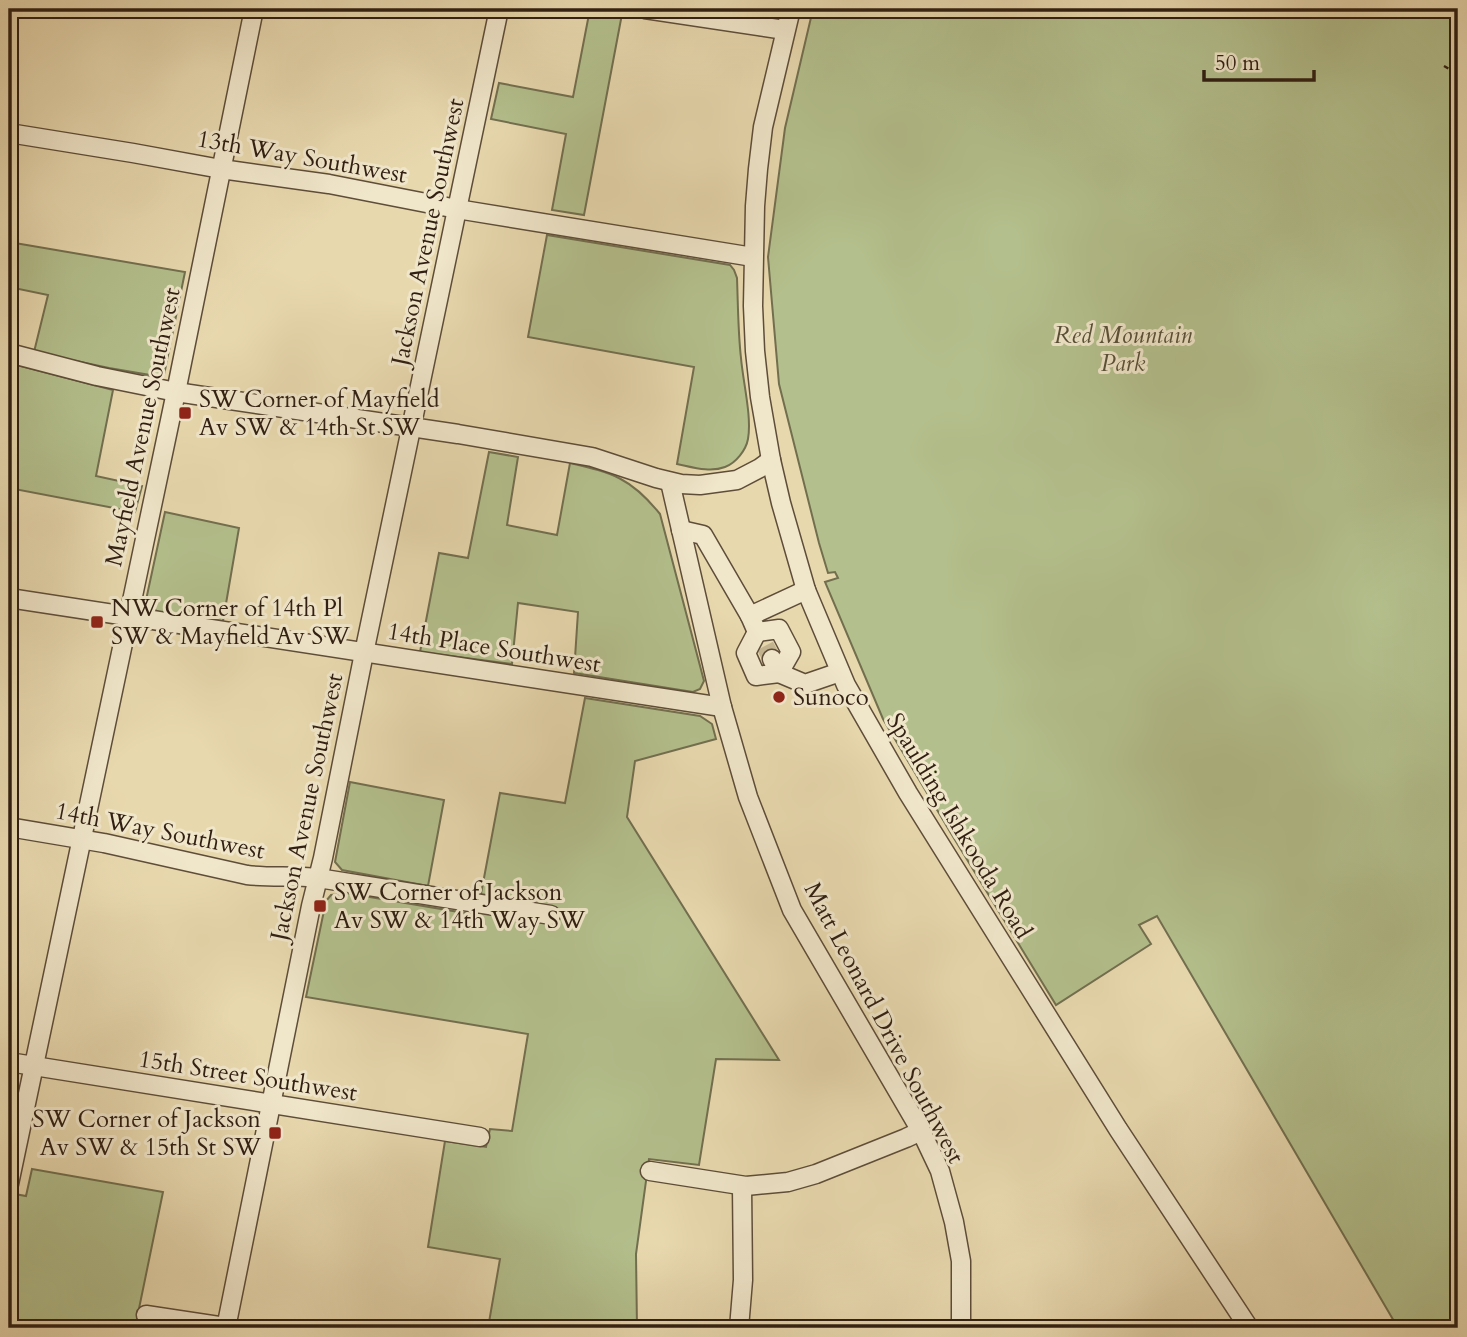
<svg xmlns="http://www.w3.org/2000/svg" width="1467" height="1337" viewBox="0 0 1467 1337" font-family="Cardo,serif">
	<rect width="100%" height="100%" fill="#e8d8ae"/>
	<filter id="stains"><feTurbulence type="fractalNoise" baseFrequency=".00286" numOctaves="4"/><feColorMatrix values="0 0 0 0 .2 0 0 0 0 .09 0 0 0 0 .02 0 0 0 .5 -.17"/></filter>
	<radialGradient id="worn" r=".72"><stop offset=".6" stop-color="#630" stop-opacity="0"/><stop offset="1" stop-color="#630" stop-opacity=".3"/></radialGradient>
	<g fill="#b3bf8c" stroke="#726f4f" stroke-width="2">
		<path d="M590,9l32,5 -38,201 -32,-5 14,-76 -75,-15 8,-36 74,14z"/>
		<path d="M813,9h645v1319h-60l-241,-412 -18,9 12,19 -95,61 -104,-170 -69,-116 -58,-137 13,-4 -3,-6 -7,1 -9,-30 -40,-159 -11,-127 17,-129z"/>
		<path d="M547,235l183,30 4,5 3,8c1,26 1,54 4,80 2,24 11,59 7,81 -2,11 -12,24 -23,28 -15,6 -33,0 -48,-3l17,-97 -166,-30z"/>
		<path d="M9,242l176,30 -21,103 -8,1 -47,-8 -75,-16 14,-57 -39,-8z"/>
		<path d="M9,363l104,27 -17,86 46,10 -7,26 -126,-24z"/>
		<path d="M489,452l29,5 -11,68 50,10 13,-72c43,10 61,15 90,51l44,167 -4,8 -7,3 -119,-19 4,-61 -60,-9 -6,61 -92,-12 19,-99 29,5z"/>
		<path d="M165,512l74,16 -16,93 -64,-9 -9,-5 -4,-7z"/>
		<path d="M585,698l115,18 12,8 4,15 -81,22 -8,56 152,243 -63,-1 -17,106 -50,-6 -13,95 1,74h-149l12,-69 -72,-12 17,-106 41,6 4,-18 22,2 16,-97 -222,-37 20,-96 5,-6 15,-2 131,22 23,-122 65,10z"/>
		<path d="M350,782l94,18 -16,86 -86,-16 -7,-8z"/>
		<path d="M32,1169l131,23 -28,136h-126v-135l17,3z"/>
	</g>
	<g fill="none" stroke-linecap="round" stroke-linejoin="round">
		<path stroke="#c3b38f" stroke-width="18" stroke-dasharray="18 9" stroke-linecap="butt" d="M765,646l7,13"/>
		<g stroke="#5e4d39" stroke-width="21">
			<g id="minor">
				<path d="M645,9l140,21"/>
				<path d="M791,9l-28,118 -5,42 -3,37 -2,100 2,45 5,46 11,63 10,43 25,87 40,95 62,108 210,336 131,199"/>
				<path d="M761,26l4,-17"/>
				<path d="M9,133l124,20 88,16 108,15 128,25 296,48"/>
				<path d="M9,353l88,23 79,16 282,42 134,23 64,21 25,6 19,1 37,-5 23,-12 11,-8"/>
				<path d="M670,482l52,225 26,90 44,113 129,221 19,40 14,51 7,39v67"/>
				<path d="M681,530l22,5 47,81"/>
				<path d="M806,590l-56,26 7,16 22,-3 12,23 -12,21 26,11 35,-12"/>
				<path d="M9,598l713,109"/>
				<path d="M757,632l-11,21 10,23 23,-3 -7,-14"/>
				<path d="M9,827l95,16 143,32c24,3 47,0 71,3l233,37"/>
				<path d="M9,1062l471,75"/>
				<path d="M650,1171l96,15 42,-4 28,-8 90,-36 15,-7"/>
				<path d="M9,1184l167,-792 78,-383"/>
				<path d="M146,1315l86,13"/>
				<path d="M226,1328l85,-422 12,-48 41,-205 135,-644"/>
				<path d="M739,1328l4,-48 -1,-94"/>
			</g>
		</g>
		<path stroke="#301f12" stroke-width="2.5" stroke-dasharray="5 3.5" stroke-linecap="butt" d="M1444,66l14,8"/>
		<use href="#minor" stroke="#f0e6ca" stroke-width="18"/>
	</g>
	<g fill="#8f2418" stroke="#f0e6ca" stroke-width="2.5">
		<rect x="178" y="406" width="14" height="14" rx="3.5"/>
		<rect x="90" y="615" width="14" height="14" rx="3.5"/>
		<circle cx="779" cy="697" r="7"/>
		<rect x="313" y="899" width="14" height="14" rx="3.5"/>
		<rect x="268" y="1126" width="14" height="14" rx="3.5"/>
	</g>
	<g text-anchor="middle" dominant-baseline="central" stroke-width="6" stroke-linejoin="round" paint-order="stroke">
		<g font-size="24" fill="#301f12" stroke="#f0e6ca">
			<text transform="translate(302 157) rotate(10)">13th Way Southwest</text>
			<text transform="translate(428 232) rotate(-78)">Jackson Avenue Southwest</text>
			<text transform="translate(143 427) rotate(-78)">Mayfield Avenue Southwest</text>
			<text transform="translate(494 648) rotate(9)">14th Place Southwest</text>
			<text transform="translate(307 807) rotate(-78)">Jackson Avenue Southwest</text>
			<text transform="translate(959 826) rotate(59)">Spaulding Ishkooda Road</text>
			<text transform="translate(160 831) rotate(11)">14th Way Southwest</text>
			<text transform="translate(884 1023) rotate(62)">Matt Leonard Drive Southwest</text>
			<text transform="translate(248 1076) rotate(9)">15th Street Southwest</text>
		</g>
		<g font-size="24" font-style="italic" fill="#574f37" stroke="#f0e6ca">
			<text x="1123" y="335">Red Mountain<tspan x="1123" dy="28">Park</tspan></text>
		</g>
		<g font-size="24" fill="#301f12" stroke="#f0e6ca" text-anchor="start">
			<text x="199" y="399">SW Corner of Mayfield<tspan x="199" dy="28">Av SW &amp; 14th St SW</tspan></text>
			<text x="111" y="608">NW Corner of 14th Pl<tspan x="111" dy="28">SW &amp; Mayfield Av SW</tspan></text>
			<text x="793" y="697">Sunoco</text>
			<text x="334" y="892">SW Corner of Jackson<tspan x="334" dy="28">Av SW &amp; 14th Way SW</tspan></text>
			<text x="261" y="1119" text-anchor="end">SW Corner of Jackson<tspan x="261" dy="28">Av SW &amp; 15th St SW</tspan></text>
		</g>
	</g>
	<rect width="1467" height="1337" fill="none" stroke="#e8d8ae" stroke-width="35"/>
	<rect x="10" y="10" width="1446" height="1316" fill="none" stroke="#301f12" stroke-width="3.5"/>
	<rect x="18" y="18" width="1432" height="1302" fill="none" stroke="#301f12" stroke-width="2"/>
	<path d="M1204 70v10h110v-10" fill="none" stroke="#301f12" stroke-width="3.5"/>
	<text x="1215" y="70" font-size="21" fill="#301f12" stroke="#f0e6ca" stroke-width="5" paint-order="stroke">50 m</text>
	<rect width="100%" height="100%" filter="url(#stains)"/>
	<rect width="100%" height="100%" fill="url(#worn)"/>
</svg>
